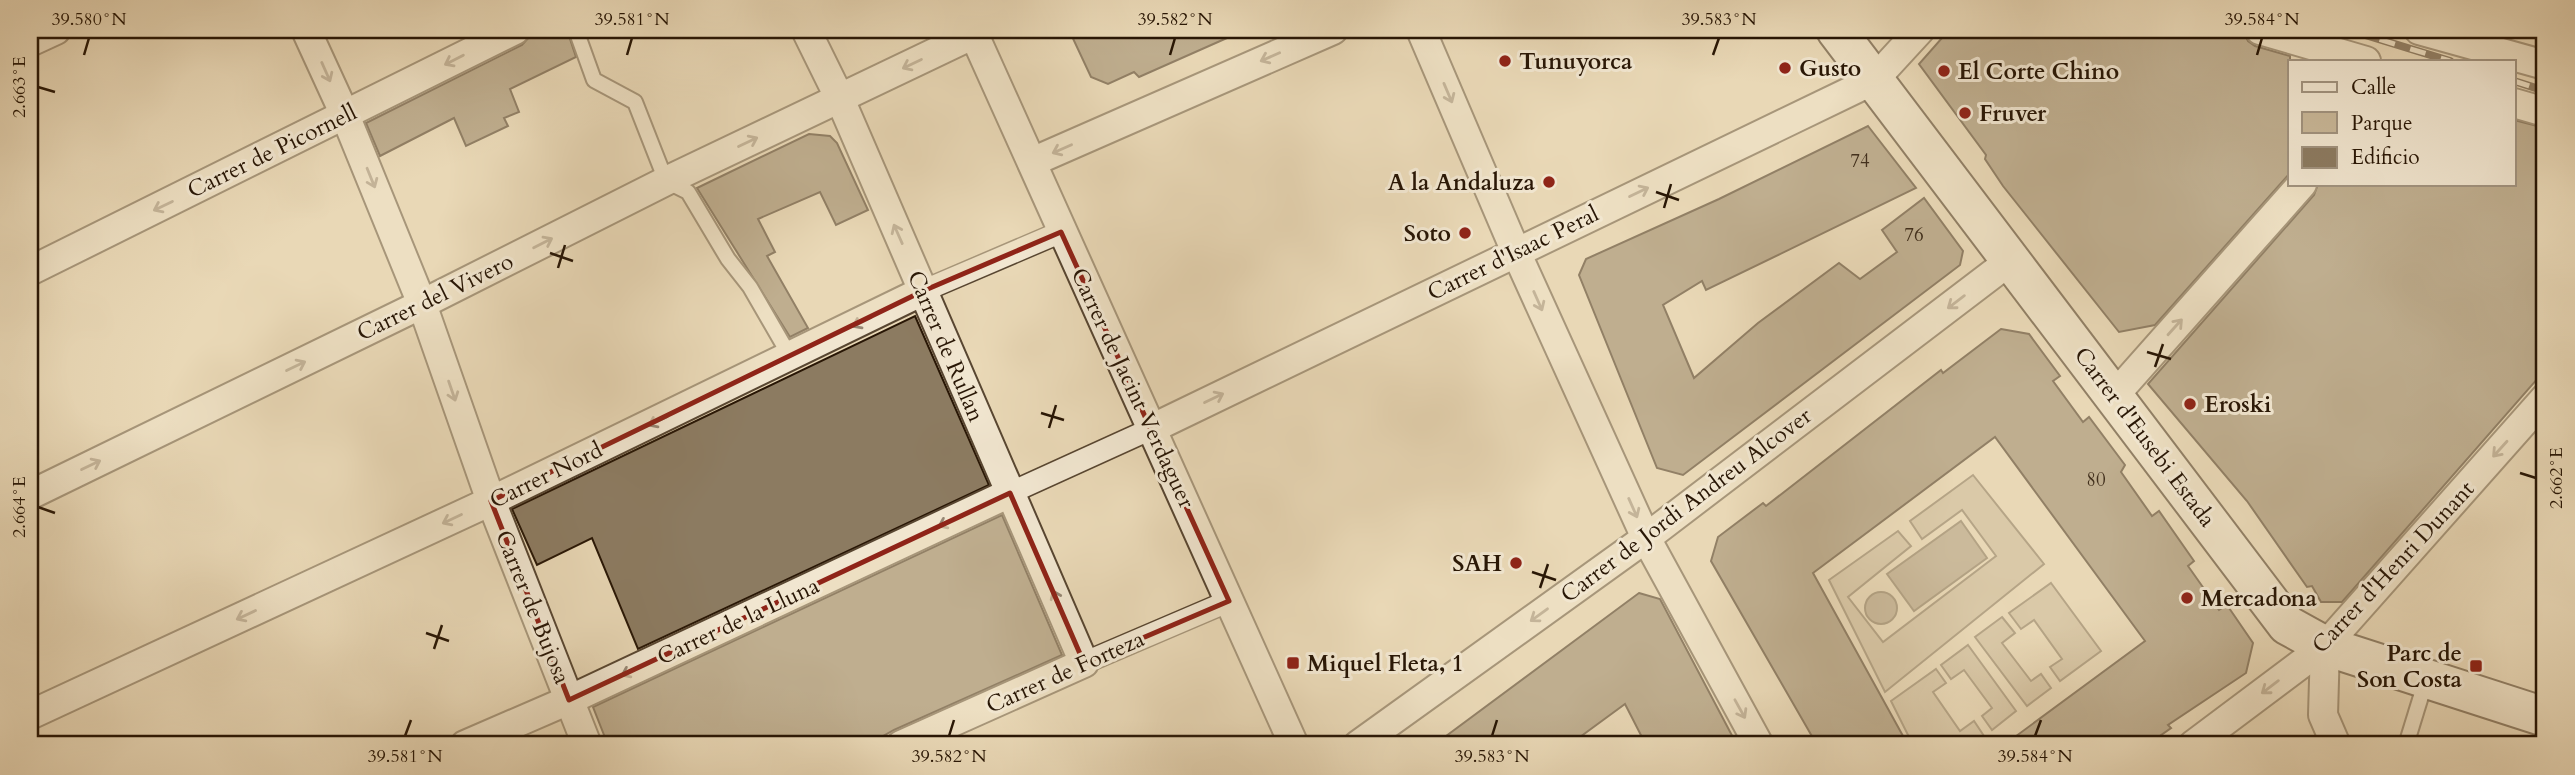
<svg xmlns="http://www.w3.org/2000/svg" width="2575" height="775" viewBox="0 0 2575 775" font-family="Cardo,serif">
	<rect width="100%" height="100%" fill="#e9d8b6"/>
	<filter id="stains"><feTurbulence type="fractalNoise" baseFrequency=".00286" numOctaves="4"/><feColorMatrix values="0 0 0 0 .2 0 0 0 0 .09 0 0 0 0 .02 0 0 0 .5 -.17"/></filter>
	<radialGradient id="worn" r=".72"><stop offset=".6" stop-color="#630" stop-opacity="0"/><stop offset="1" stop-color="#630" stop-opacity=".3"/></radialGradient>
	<g fill="#c8b798" stroke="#78664e" stroke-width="2">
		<path d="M1973,475l71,89 -159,128 -56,-112 69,-49 13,15 -63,51 35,45 113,-86 -34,-46 -40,29 -12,-18z"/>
		<path d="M2051,583l50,68 -41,30 -10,-14 12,-8 -28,-39 -13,9 -12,-16z"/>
		<path d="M2002,617l13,16 -13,10 29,38 10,-7 10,14 -24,18 -52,-69z"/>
		<path d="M1968,645l48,66 -24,19 -10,-14 10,-8 -28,-38 -13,9 -10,-14z"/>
		<path d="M1936,669l10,14 -13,9 27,39 14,-10 10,15 -12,9h-59l-22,-44z"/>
	</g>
	<g fill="#a7967a" stroke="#74634b" stroke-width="2">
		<path d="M1961,521l26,37 -73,53 -27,-37z"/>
		<circle cx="1881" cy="608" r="16"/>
	</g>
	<g fill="#8c7b61" stroke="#281605" stroke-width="2">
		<path d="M544,30h23l9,27 -66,32 9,23 -15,6 4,8 -42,20 -12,-28 -74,38 -14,-33 156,-78 8,-9z"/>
		<path d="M1069,30h176l-106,47 -5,-5 -26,12 -17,-7z"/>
		<path d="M1949,30l295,2 4,9 7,5 35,10v117l-135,152 -36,7 -116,-146 -18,-27 1,-4 -67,-91z"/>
		<path d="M2514,120l31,8v242l-203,232h-21l-9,-16 -5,1 -60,-86 -99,-117 166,-189 4,-11h196z"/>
		<path d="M1868,126l48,62 -210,102 -4,-9 -39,24 31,73 64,-55 81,-60 21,16 37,-27 -15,-22 42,-32 39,53 -3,14 -277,210 -26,-7 -78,-193 7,-16 133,-60z"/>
		<path d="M809,134l21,2 7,7 31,67 -32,15 -16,-33 -62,27 17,33 -8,4 41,72 -18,9 -93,-149z"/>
		<path d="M915,316l74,169 -351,164 -46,-111 -55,27 -25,-56z"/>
		<path d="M2001,329l28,5 31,42 -7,5 30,41 6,-5 36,48 -4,7 31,44 7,-5 35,50 -6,5 31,44 8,-5 26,38 -7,30 -78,52 3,3 -24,17h-143l141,-104 -150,-204 -182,136 95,172h-91l-106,-184 7,-24 45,-34 3,3 175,-136 2,3z"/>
		<path d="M1002,515l60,140 -168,75 -27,15h-259l-15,-38z"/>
		<path d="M1639,593l21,6 77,146h-91l-21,-41 -56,41h-135z"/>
	</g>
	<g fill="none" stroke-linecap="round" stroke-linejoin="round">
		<g stroke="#584631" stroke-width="18">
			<g id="service">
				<path d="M576,30l18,50 41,22 31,79 22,11 40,67 22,28 41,71"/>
				<path d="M2406,745l20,-65"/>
			</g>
		</g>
		<g stroke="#584631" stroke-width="24">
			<g id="pedestrian">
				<path d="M923,291l138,-59"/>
				<path d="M1010,493l143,-65"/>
				<path d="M1084,663l145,-62"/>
			</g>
		</g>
		<g stroke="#584631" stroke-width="32">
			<g id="minor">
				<path d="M306,30l39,85 77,189 69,197 96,244"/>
				<path d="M806,30l34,69 244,564 -183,82"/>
				<path d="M972,30l322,715"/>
				<path d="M1421,30l95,222 130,286 113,207"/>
				<path d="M2260,30l106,31"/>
				<path d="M2419,30l126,35"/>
				<path d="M30,42l26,-12"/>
				<path d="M2514,103l31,9"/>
				<path d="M1032,162l301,-132"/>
				<path d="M30,271l485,-241"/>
				<path d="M2114,396l188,-212"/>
				<path d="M1153,428l721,-348 46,-50"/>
				<path d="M30,495l392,-191 244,-123 308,-147"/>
				<path d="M2325,646l-2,69 13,30"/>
				<path d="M30,715l461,-214 432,-210"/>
				<path d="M465,745l104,-45 441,-207"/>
				<path d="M1358,745l288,-207 365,-278"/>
				<path d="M2193,745l132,-99 220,-248"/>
			</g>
		</g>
		<g stroke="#281605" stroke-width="42">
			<path id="secondary" d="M1836,30l451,595 38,21 220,71"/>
		</g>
		<use href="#service" stroke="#f1e6d0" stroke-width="14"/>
		<use href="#pedestrian" stroke="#f1e6d0" stroke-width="21"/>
		<use href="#minor" stroke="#f1e6d0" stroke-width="28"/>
		<use href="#secondary" stroke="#f1e6d0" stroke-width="38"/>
		<g stroke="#281605" stroke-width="8">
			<g id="rail">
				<path d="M2349,30l101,31"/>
				<path d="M2514,81l31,10"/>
			</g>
		</g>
		<use href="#rail" stroke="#f1e6d0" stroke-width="5" stroke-dasharray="16" stroke-linecap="butt"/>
	</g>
	<defs><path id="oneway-shaft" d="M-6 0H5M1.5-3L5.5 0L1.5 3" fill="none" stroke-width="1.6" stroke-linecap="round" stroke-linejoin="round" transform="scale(1.75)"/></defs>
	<g stroke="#978875">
		<use href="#oneway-shaft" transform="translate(1270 57) rotate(156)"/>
		<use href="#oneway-shaft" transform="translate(454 60) rotate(153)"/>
		<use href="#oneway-shaft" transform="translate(912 64) rotate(154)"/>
		<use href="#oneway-shaft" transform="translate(326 72) rotate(66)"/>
		<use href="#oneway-shaft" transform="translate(1448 93) rotate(67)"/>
		<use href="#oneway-shaft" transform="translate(748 142) rotate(-25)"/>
		<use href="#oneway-shaft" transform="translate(1062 149) rotate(156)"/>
		<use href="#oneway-shaft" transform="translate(371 178) rotate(68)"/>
		<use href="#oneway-shaft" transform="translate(1639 192) rotate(-26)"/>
		<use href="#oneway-shaft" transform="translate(163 206) rotate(154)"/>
		<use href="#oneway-shaft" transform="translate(898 234) rotate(-114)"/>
		<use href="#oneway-shaft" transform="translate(543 243) rotate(-27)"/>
		<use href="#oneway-shaft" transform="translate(1538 301) rotate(66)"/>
		<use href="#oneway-shaft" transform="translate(1956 302) rotate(143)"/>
		<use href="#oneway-shaft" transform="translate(862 322) rotate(153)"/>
		<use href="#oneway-shaft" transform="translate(2175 327) rotate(-48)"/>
		<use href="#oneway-shaft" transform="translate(296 366) rotate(-26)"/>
		<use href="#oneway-shaft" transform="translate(452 391) rotate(71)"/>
		<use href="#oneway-shaft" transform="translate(1214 398) rotate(-26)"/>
		<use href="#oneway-shaft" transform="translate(658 421) rotate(154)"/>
		<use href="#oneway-shaft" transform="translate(2500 449) rotate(132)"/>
		<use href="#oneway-shaft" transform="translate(91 465) rotate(-26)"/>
		<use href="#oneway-shaft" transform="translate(1633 508) rotate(66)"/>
		<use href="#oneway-shaft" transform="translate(452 519) rotate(155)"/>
		<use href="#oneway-shaft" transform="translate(948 522) rotate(155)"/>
		<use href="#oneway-shaft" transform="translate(1057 600) rotate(-114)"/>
		<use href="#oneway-shaft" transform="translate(246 615) rotate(155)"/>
		<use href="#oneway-shaft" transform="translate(1539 615) rotate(144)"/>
		<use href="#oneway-shaft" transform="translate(631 671) rotate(155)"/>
		<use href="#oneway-shaft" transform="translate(2270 687) rotate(143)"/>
		<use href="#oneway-shaft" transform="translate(1740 709) rotate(61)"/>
	</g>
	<path d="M0 0H2575V775H0ZM1061,232l168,369 -145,62 -74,-170 -441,207 -78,-199 432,-210z" fill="#e9d8b6" fill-opacity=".55" fill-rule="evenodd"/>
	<path fill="none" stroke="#8f2418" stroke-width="5" stroke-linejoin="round" d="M1061,232l168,369 -145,62 -74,-170 -441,207 -78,-199 432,-210z"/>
	<path fill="none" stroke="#281605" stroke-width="2.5" d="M84,55l5,-17M627,55l5,-17M1170,55l5,-17M1713,55l6,-17M2257,55l5,-17M38,87l17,5M1656,192l23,8M1664,208l7,-24M550,253l23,8M558,268l7,-23M2147,352l24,7M2155,367l8,-23M1041,413l23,7M1049,428l7,-23M2520,473l16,5M38,507l17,6M1532,572l24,8M1540,588l8,-24M426,633l23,8M434,649l8,-24M405,736l6,-16M949,736l5,-16M1492,736l5,-16M2035,736l6,-16"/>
	<g fill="#8f2418" stroke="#f1e6d0" stroke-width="2.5">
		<circle cx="1505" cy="61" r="7"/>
		<circle cx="1785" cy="68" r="7"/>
		<circle cx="1944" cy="71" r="7"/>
		<circle cx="1965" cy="113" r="7"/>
		<circle cx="1549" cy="182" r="7"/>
		<circle cx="1465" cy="233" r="7"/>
		<circle cx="2190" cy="404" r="7"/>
		<circle cx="1516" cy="563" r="7"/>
		<circle cx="2187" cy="598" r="7"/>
		<rect x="1286" y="656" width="14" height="14" rx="3.5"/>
		<rect x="2469" y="659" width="14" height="14" rx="3.5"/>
	</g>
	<g text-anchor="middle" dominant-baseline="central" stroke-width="6" stroke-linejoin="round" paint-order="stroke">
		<g font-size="19" fill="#412f1c">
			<text x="1860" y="161">74</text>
			<text x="1914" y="235">76</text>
			<text x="2096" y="480">80</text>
		</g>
		<g font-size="23" font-weight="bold" fill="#281605" stroke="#f1e6d0" text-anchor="start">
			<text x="1519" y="61">Tunuyorca</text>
			<text x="1799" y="68">Gusto</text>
			<text x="1958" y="71">El Corte Chino</text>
			<text x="1979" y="113">Fruver</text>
			<text x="1535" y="182" text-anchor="end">A la Andaluza</text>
			<text x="1451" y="233" text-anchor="end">Soto</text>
			<text x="2204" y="404">Eroski</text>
			<text x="1502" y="563" text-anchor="end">SAH</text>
			<text x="2201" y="598">Mercadona</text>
			<text x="2462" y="653" text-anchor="end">Parc de<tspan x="2462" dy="26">Son Costa</tspan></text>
			<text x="1307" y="663">Miquel Fleta, 1</text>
		</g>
		<g font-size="23" fill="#281605" stroke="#f1e6d0">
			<text transform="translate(272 151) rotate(-26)">Carrer de Picornell</text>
			<text transform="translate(1513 253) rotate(-26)">Carrer d'Isaac Peral</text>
			<text transform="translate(435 297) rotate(-26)">Carrer del Vivero</text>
			<text transform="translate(946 346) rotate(67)">Carrer de Rullan</text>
			<text transform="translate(1133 388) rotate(65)">Carrer de Jacint Verdaguer</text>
			<text transform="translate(2145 437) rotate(53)">Carrer d'Eusebi Estada</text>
			<text transform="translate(546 475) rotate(-26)">Carrer Nord</text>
			<text transform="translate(1686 505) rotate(-37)">Carrer de Jordi Andreu Alcover</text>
			<text transform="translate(2393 567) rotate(-47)">Carrer d'Henri Dunant</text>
			<text transform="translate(533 607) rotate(68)">Carrer de Bujosa</text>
			<text transform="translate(738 621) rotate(-25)">Carrer de la Lluna</text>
			<text transform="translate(1065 672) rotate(-24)">Carrer de Forteza</text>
		</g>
	</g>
	<rect width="2575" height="775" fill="none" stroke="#e9d8b6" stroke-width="77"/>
	<rect x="2288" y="60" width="228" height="126" fill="#f1e6d0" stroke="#a1937f" stroke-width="2"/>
	<rect x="2302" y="82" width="35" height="10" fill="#f1e6d0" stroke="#a1937f" stroke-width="2"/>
	<text x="2351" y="94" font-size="21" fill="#281605">Calle</text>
	<rect x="2302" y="112" width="35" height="21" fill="#c8b798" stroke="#a1937f" stroke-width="2"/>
	<text x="2351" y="130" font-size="21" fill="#281605">Parque</text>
	<rect x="2302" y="147" width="35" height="21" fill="#8c7b61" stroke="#a1937f" stroke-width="2"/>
	<text x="2351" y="164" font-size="21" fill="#281605">Edificio</text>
	<rect x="38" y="38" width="2498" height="698" fill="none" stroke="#281605" stroke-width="2.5"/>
	<g font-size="18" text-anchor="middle" fill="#281605">
		<text x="89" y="25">39.580°N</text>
		<text x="632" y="25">39.581°N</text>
		<text x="1175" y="25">39.582°N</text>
		<text x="1719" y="25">39.583°N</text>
		<text x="2262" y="25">39.584°N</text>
		<text transform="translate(19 87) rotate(-90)" y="6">2.663°E</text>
		<text transform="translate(2556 478) rotate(-90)" y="6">2.662°E</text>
		<text transform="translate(19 507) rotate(-90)" y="6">2.664°E</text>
		<text x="405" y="762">39.581°N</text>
		<text x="949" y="762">39.582°N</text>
		<text x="1492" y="762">39.583°N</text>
		<text x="2035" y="762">39.584°N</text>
	</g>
	<rect width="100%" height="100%" filter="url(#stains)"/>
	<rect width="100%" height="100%" fill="url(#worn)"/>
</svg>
